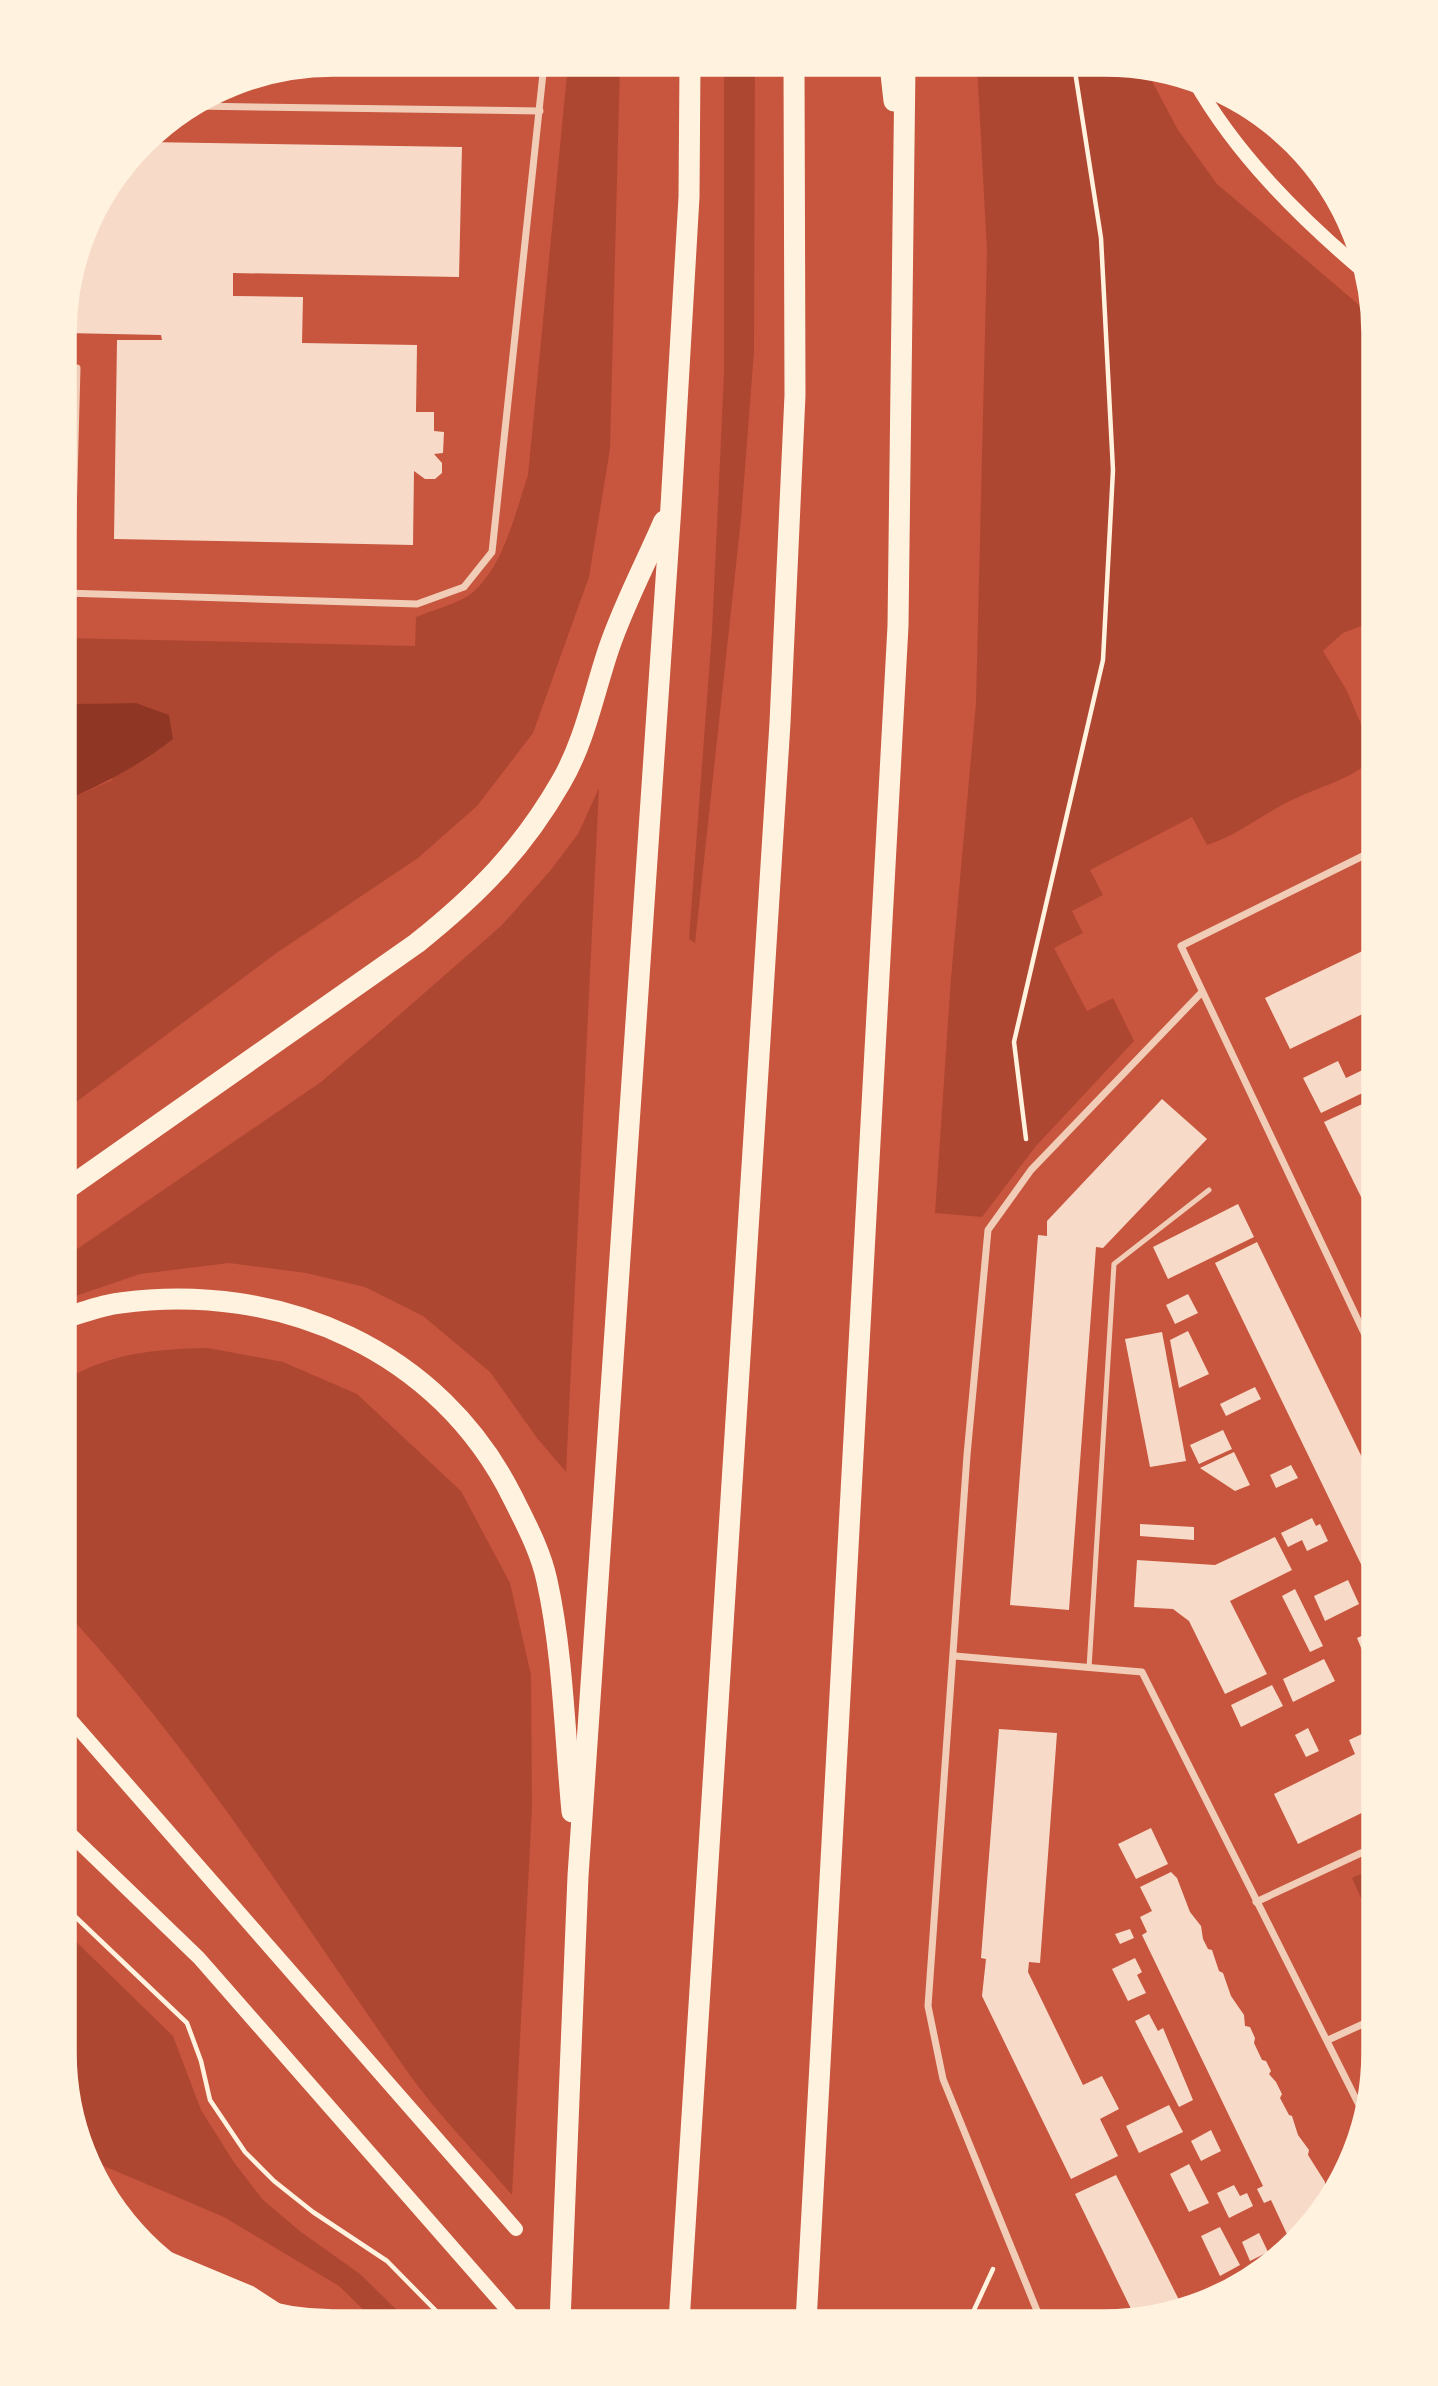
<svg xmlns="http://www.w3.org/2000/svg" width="1438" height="2386" viewBox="0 0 1438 2386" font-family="Lato,sans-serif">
	<rect width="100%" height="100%" fill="#c8553d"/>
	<g fill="#ae4732">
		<path d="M568,64h52l-10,385 -21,128 -56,156 -56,73 -59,52 -140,94 -214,159 1,-310 47,-21 24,-77 -71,1v-66l350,8 1,-29c17,-7 42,-13 56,-24 32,-27 43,-80 56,-118z"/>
		<path d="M724,64h31l-1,288 -13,167 -46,424 -6,-4 23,-307 12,-258z"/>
		<path d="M977,65l167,1 34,64 39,54 155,132 3,17v288l-32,12 -20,18 24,40 28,66c-24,23 -52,28 -81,42 -30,14 -55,36 -87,46l-15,-28 -102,53 13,25 -31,16 11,22 -29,15 33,63 26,-13 21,43 -98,105 -54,71 -47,-4 16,-235 25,-275 11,-452z"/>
		<path d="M599,788l-33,684 -29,-34 -47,-66 -67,-56 -58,-29 -59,-14 -77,-10 -89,11 -76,26v-42l257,-176 69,-59 111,-97 49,-55 28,-37z"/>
		<path d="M208,1348l75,14 74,32 104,97 49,92 21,92 1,133 -20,387c-34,-40 -73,-79 -103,-121 -111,-158 -213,-322 -345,-464v-230c48,-27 90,-31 144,-32z"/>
		<path d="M1374,1868v59l-22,-49z"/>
		<path d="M63,1929l110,107 28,74 32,51 30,39 38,32 59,42 48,47h-33l-36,-35 -115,-69 -139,-59 -22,-105z"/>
	</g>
	<path fill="#8f3625" d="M136,703l33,12 4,24c-34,27 -69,44 -108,62v-97z"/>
	<g fill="#f7dbc8">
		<path d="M146,142l316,5 -3,130 -226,-4v23l70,1 -1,46 115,2 -1,67h18v19l10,1 -1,21 -9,1 8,9v10l-7,6h-10l-11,-8 -1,74 -299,-6 3,-199h45l-1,-5 -96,-2v-35l26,-85z"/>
		<path d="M1375,945v63l-85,41 -25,-51z"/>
		<path d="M1338,1061l8,17 29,-14v23l-54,26 -18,-35z"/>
		<path d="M1375,1098v127l-51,-103z"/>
		<path d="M1162,1099l45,40 -104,109 -7,-1 -27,363 -59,-5 28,-370 9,1v-15z"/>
		<path d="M1238,1204l16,33 -86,42 -15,-32z"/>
		<path d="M1257,1242l118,242v109l-160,-330z"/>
		<path d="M1188,1294l10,19 -23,11 -9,-19z"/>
		<path d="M1188,1331l21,43 -30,14 -9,-48z"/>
		<path d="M1162,1332l24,129 -36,6 -25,-128z"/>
		<path d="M1255,1387l6,12 -35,17 -6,-12z"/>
		<path d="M1223,1430l9,19 -33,15 -9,-19z"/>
		<path d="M1234,1452l16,33 -15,6 -35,-23z"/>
		<path d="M1291,1465l7,13 -22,10 -6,-13z"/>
		<path d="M1312,1518l4,8 4,-2 8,17 -21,10 -5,-11 -14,7 -7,-14z"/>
		<path d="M1140,1524l54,3v13l-54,-4z"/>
		<path d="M1275,1537l17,33 -62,31 37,73 -42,20 -36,-73 -16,-12 -39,-2 3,-47 78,5z"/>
		<path d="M1348,1580l11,24 -34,17 -11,-25z"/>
		<path d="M1295,1589l28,57 -13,6 -28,-56z"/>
		<path d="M1368,1633l7,17 -11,5 -7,-17z"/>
		<path d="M1324,1659l11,22 -42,21 -10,-23z"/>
		<path d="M1272,1685l11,21 -42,21 -10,-22z"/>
		<path d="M1308,1728l11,23 -13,6 -11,-22z"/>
		<path d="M1375,1728l-1,79 -76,37 -24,-50 81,-40 -6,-14z"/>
		<path d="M999,1729l58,4 -17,230 -11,-1 -1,10 55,113 19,-9 17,33 -19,10 18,37 -47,23 -89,-183 4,-37 -5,-1z"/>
		<path d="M1151,1828l17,36 -32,15 -18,-35z"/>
		<path d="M1171,1872l6,6 13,34 11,14 2,13 5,10 4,1 7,21 4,2 8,23 13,19 1,11 5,1 5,11 -1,5 8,17 4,1 5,10 -2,3 7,8 6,12 -2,4 9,17 3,1 6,19 11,15 -1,5 17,27 1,11 5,4 -12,20 -27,28 -21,-45 -7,3 -7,-14 6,-3 -121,-251 5,-3 -7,-15 12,-6 -12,-24z"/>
		<path d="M1130,1929l4,9 -14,6 -5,-10z"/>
		<path d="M1135,1958l7,14 -5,3 9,18 -18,8 -16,-32z"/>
		<path d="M1149,2014l9,17 5,-3 30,72 -14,7 -44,-86z"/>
		<path d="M1169,2105l14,27 -44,21 -13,-27z"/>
		<path d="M1211,2130l10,21 -20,10 -10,-20z"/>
		<path d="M1189,2164l20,39 -20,9 -19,-38z"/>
		<path d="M1116,2175l38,75 29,58 -48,9 -60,-123z"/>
		<path d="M1234,2185l6,11 7,-3 6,13 -24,12 -12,-25z"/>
		<path d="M1220,2227l20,38 -20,11 -19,-40z"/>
		<path d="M1259,2233l9,19 -18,9 -8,-19z"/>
	</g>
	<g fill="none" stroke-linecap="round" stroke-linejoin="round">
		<g stroke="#fff3e0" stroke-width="4.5">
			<path d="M1026,1139l-12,-97 89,-382 10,-190 -12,-232 -27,-173"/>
			<path d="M63,1905l124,118 14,38 9,39 35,52 29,29 39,31 74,49 59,60"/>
			<path d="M968,2323l25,-54"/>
		</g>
		<path stroke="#f1ccb7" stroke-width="5" d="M1089,1668l25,-404 95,-74"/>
		<g stroke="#f1ccb7" stroke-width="7">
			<path d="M193,106l347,5"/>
			<path d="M65,593l352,11 47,-17 28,-35 52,-488"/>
			<path d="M71,593l6,-225"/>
			<path d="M1375,1356l-194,-410 194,-96"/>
			<path d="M955,1656l187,16 222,443"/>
			<path d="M1256,1902l118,-55"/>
			<path d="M1328,2040l46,-21"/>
			<path d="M1042,2323l-99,-244 -15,-73 39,-551 21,-225 43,-60 171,-178"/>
		</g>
		<g stroke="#fff3e0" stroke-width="14">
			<path d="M1194,80c42,74 104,136 169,191"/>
			<path d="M63,1711l453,518"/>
			<path d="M63,1827l136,131 312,356"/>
			<path d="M155,2253l96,40 40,26"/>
		</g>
		<g stroke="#fff3e0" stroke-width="21">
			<path d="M890,65l4,36"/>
			<path d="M64,1191l353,-248c60,-48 105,-93 144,-161 24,-41 33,-90 48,-134 15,-44 37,-85 55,-127"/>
			<path d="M64,1318c18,-5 37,-13 56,-15 160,-22 320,47 393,195 13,26 28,54 34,83 16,72 18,157 25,231"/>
			<path d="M560,2321l18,-445 93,-1370 18,-309 1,-133"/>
			<path d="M679,2322l101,-1599 15,-328 -1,-331"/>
			<path d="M806,2322l92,-1696 7,-561"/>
		</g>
	</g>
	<path d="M0 0H1438V2386H0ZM333 75H1105A258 258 0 0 1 1363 333V2053A258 258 0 0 1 1105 2311H333A258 258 0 0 1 75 2053V333A258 258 0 0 1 333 75Z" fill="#fff3e0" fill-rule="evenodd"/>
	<path fill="none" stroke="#fff3e0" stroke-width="3.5" d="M333 75H1105A258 258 0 0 1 1363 333V2053A258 258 0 0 1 1105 2311H333A258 258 0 0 1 75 2053V333A258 258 0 0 1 333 75Z"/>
</svg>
